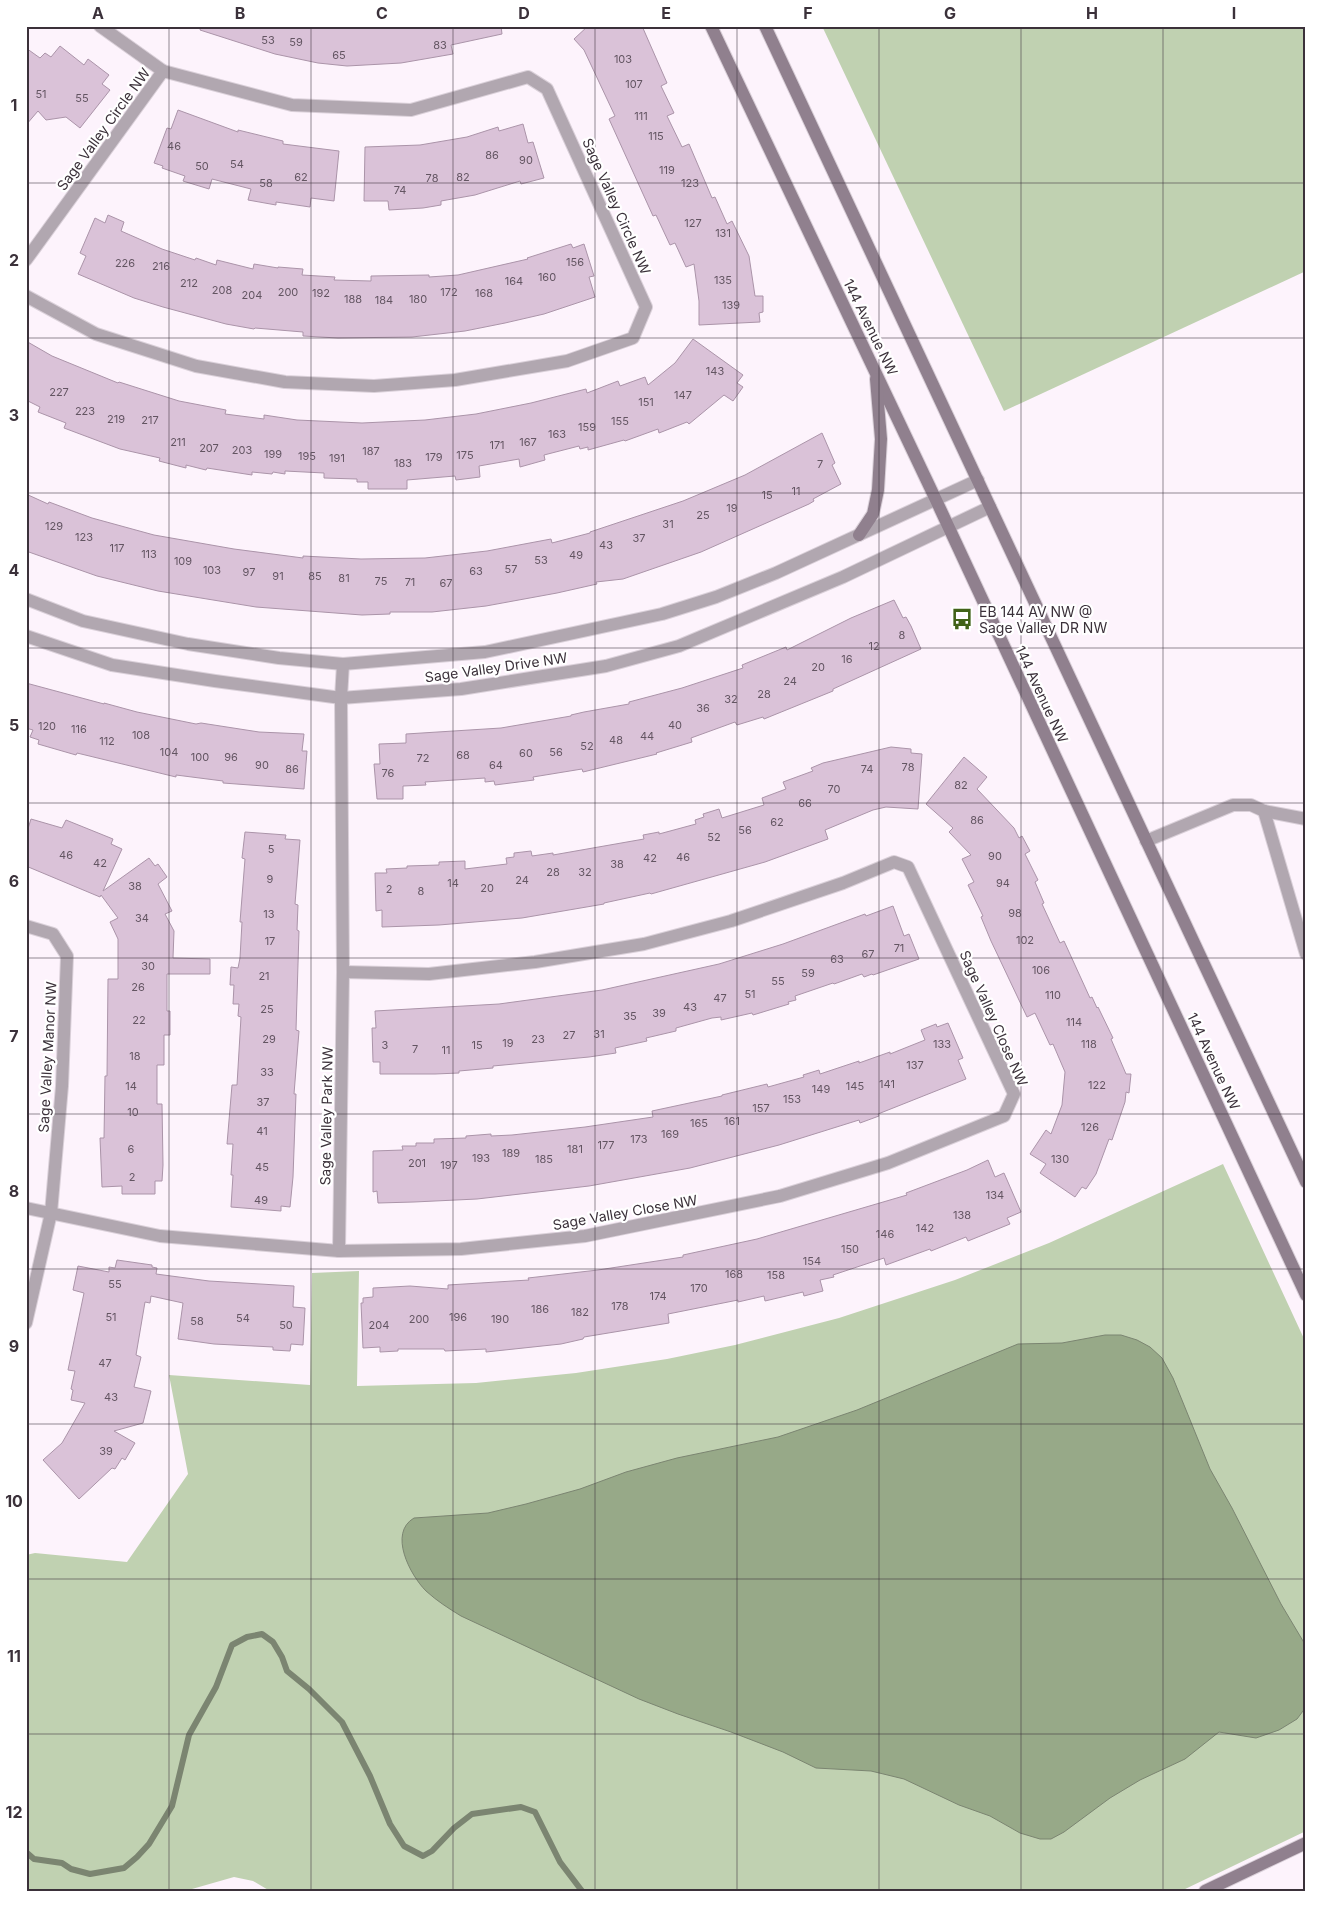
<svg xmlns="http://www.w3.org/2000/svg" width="1332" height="1917" viewBox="0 0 1332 1917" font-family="Inter,sans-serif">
	<rect width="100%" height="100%" fill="#fdf3fc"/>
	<g fill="#c0d1b1">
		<path d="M822,26h484v245l-302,140z"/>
		<path d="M1223,1164l83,179v488l-125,60h-911l-17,-10 -19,-4 -49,14h-159v-336l9,-2 92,9 61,-88 -19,-99 141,10 2,-112 47,-2 -2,115 119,-3 100,-10 91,-14 68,-14 104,-27 116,-38 94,-37z"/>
	</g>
	<path fill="#97a988" stroke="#7b8571" d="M1105,1335h16l16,5 13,7 12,11 11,20 37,91 22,39 49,96 25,42v61l-9,12 -18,11 -23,8 -37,-6 -34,27 -45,21 -30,18 -46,34 -13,7h-11l-20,-6 -30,-17 -31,-11 -55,-26 -33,-8 -55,-3 -33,-16 -52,-20 -53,-18 -39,-15 -178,-83c-13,-8 -24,-15 -35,-25 -16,-16 -38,-58 -12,-73l74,-5 38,-9 54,-15 46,-17 51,-14 101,-21 79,-27 161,-66 44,-1z"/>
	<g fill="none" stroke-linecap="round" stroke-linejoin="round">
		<path stroke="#7b8571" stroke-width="6" d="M26,1852l8,7 28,4 9,6 19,5 34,-6 13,-11 12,-13 23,-38 17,-71 27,-48 16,-42 15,-8 15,-3 11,8 9,15 5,14 22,18 33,33 28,54 20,48 14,22 19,10 9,-5 22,-23 18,-14 49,-7 14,5 25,50 22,29"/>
	</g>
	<g fill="#dac2d8" stroke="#ab94a9">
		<path d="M201,26h300l1,8 -51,11 2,9 -52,9 -54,3 -29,-3 -43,-9 -75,-24z"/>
		<path d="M588,26h54l25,57 -6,3 13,27 -7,3 15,31 7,-3 23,54 3,-1 12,27 5,-3 17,35 6,40h8v16l-4,1 1,9 -61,3v-24l-5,-37 -8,3 -11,-24 -5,2 -14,-30 -3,1 -44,-97 6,-3 -31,-66 -10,-11z"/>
		<path d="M60,46l24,19 4,-6 21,16 -7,9 8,6 -30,38 -14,-11 -20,3 -8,-9 -12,14v-77l14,10 5,-5 6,4z"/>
		<path d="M178,110l60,22v-2l45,11v3l56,7 -5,50 -23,-3 -1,9 -34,-5v3l-28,-5 3,-11 -39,-10 -3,10 -26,-8 2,-5 -23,-8 1,-2 -9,-3 13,-35 4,1z"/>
		<path d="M523,124l5,19 5,-1 11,36 -23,6 -1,-3 -45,14 -34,6v4l-18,3 -34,2 -1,-9h-24l1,-54 55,-2 47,-8 31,-10 1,4z"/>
		<path d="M108,215l16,7 -3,9 41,18 33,11 1,-2 20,7 1,-5 36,9 1,-5 24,4v-1l25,2 -1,6 33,2 -1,3 37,1v-5l58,-1v2l29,-2 70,-16 -1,-1 44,-14 2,4 11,-4 10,32 -5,1 6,20 -51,17 -39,9 -40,8 -53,6 -74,1 -35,-2v-4l-48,-4 -1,1 -28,-5 -63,-17 -29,-9 -56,-24 8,-18 -6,-3 15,-35 10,5z"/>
		<path d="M693,339l50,36 -6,8 6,4 -10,14 -9,-6 -35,29 -2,-2 -28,11 -1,-4 -33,12 -1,-1 -36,10v-3l-8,2 -1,-3 -35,9 1,5 -25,7 -1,-8 -40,7 1,11 -24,3 -1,-4 -48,4v9h-39v-7h-11v-3l-33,-1v-5l-39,-2v3l-12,-2 -1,2 -20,-2v3l-45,-7 -1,2 -20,-5v3l-27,-7 1,-3 -40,-9 -56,-21 2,-5 -28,-11 2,-5 -14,-7v-59l26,15 66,27 1,-1 60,19 47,9 -1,4 39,5v-4l33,5 65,3 63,-3 51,-6 55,-11 55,-14 1,4 31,-12 2,5 25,-9 3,8 27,-22z"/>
		<path d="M822,433l13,30 -3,2 9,19 -28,15 1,2 -5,3 -108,48 -78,27 -27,3 1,2 -40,9 -71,13 -54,6h-42v2l-28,1 -106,-8 -98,-16 -61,-15 -71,-25v-57l22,10 1,-2 43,16 62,17 80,14 69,9v-2l58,3 64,-1 62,-7 64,-12 1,4 38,-10v-1l93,-31 62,-26z"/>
		<path d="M894,600l9,18 3,-1 5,9 10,23 -88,40v2l-69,28 -1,-2 -26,8 -2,-3 -44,16 1,4 -36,11 1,1 -74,18 -1,-3 -49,8 1,3 -39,5 -1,-4 -9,1v-4l-60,4 1,3 -23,1v13h-26l-3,-35h6l-1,-20 27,-1v-9l95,-6 70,-12v-1l13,-3 45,-8v-2l53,-14 61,-20 -1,-3 44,-18 1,3 64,-32z"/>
		<path d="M26,683l78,21v-1l33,9 59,12 5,-1 58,9 45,2 -2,17h5l-3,38 -81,-6v-2l-47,-6v2l-99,-24 -1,2 -38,-11 1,-4 -9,-3 3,-7 -7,-2z"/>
		<path d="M891,747l20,2v4l11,1 -4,55 -32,-2 -13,3 -48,20 3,9 -63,23 -114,32 -1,-1 -46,10v1l-82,14 -83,7 -57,2v-17l-6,1 -1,-38h12l-1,-4 21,-1v-2l32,-1v-3l26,-1v8l42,-5 -1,-6 8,-1v-4l17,-2 1,5 21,-3v2l91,-16 -1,-4 16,-3v2l37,-10 -1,-4 9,-3 -1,-3 16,-5 3,9 42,-13 -2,-7 24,-9 -3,-7 30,-11 -2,-3 12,-5z"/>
		<path d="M964,757l23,20 -10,12 37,39 5,10 3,-2 8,15 -5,3 13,26 -3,2 9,21 -2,1 18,39 4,-2 26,57 2,-1 5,11 1,-1 15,31 -2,1 15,35h5l-2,19 -3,-1 -1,10 -13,38 -3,-1 -13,35 -10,15 -4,-2 -7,10 -35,-24 6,-9 -16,-10 16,-24 5,4 11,-29 3,-33 -12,-28 -3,1 -15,-32 -8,4 -36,-76 -10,-24 2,-1 -15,-31 6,-3 -12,-23 9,-4 -22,-23 4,-4 -27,-24z"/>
		<path d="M31,819l31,9 4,-8 47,19 -2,5 11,5 -19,42 46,-33 6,8 3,-2 9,13 -9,7 14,27 -7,3 9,17 -1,27 37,1v15h-43v37h3v24h-6v30h-7v39h5l1,61 -1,16h-7v13h-33v-8l-20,1 -2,-49h4l1,-62h2l1,-97h10v-40l-8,-17 8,-4 -17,-23 -1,2 -74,-31v-31z"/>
		<path d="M245,832l41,3 -1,4 15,1 -5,64 3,1 -1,25 2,1 -3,99 3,1 -5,63h2l-3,83 -3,30 -9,-1v5l-50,-4 2,-32h-2l2,-31h-6l5,-59h5l4,-68 -3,-1 1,-12h-6l1,-19h-4l1,-18 7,1 2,-10 2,-36h-2l5,-63 -3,-1z"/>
		<path d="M893,906l11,30 5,-2 10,25 -46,16 -1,-1 -8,3 -2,-3 -28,10 -1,-1 -38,13 1,4 -8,2 1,2 -36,11 -1,-2 -31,7v-3l-9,1 -36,10v3l-30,7 1,3 -32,7 1,5 -27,4 -96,9v2l-34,3v2l-24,1h-55v-12h-7l-1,-34h4l-1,-17 124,-7 103,-14 117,-26 64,-20 82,-30 1,2z"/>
		<path d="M948,1023l15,35 -5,2 8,19 -88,35 1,2 -19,7 -1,-3 -80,25 -89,23 -101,18 -112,13 -63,3 -36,1 -1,-12 -4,1v-41l30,-1 -1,-4h14v-3h18v-4l32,-1v-2l25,-2v2l21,-1 73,-8 68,-10 -1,-6 70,-15v-1l45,-11 1,3 36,-10 -1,-2 16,-5 1,4 39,-13v2l31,-11v2l35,-14 -4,-10 15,-6 1,3z"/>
		<path d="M988,1160l7,17 9,-4 17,39 -14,6 3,6 -42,17 -2,-4 -35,14 -1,-2 -44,16 -2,-7 -51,17 1,2 -14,3 3,11 -19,5 -1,-4 -38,9 -1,-5 -26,6v-2l-70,14 1,9 -85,14 -1,2 -22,5 -75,8v-3l-41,2 -1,-2h-46v2l-18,1v-5l-17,1 -2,-45h2v-5l10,-1v-9l37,-2 38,3v-4l81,-5 -1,-2 70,-8 85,-13v-2l74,-16 150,-44 -1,-2 61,-23z"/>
		<path d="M117,1260l35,5v2l5,1 -1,6 53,7 85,5 -1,21 12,1 -2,37 -12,-1 -1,7 -17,-1v-3l-59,-3 -36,-5 5,-36 -32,-7 -1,7 -5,-1 -9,53 5,2 -7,30 17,4 -8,32 -29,8 21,12 -10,17 -3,-2 -7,11 -3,-1 -33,31 -36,-39 19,-17 23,-40 -14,-3 2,-10 -2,-1 4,-18 -7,-1 16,-77 -11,-3 5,-24 31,6v-5l6,1z"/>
	</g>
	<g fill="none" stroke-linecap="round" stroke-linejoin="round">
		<g stroke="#dad0d9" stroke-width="14">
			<g id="street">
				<path d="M100,26l63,45"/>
				<path d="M26,260l137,-189 129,34 119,5 117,-33 19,12 99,218 -13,31 -66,23 -112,19 -81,6 -89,-4 -89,-16 -100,-32 -70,-38"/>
				<path d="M26,599l57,22 105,23 91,14 64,6 142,-12 177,-38 54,-17 60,-24 202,-93"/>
				<path d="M26,636l86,29 103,16 126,17 120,-9 145,-23 73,-20 164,-69 147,-70"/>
				<path d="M1264,811l42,8"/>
				<path d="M1146,841l87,-36h18l13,6 42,143"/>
				<path d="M26,926l27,8 14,22 -5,130 -11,127 -25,110"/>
				<path d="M26,1208l134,28 179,15 122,-2 124,-13 195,-40 108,-33 116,-47 10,-22 -106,-227 -14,-5 -51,21 -112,38 -87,23 -109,18 -106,12 -86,-2"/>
				<path d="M339,1251l4,-279 -2,-274 2,-34"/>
			</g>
		</g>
		<g stroke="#dad0d9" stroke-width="14">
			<g id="secondary">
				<path d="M711,26l225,474 370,795"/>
				<path d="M765,26l541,1156"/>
				<path d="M859,535l14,-21 5,-24 3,-51 -5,-60"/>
				<path d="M1205,1891l101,-48"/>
			</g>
		</g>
		<use href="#street" stroke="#b1a7b0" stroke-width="12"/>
		<use href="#secondary" stroke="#90808e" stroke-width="12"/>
	</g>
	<path fill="none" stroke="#3b313a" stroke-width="1" stroke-opacity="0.55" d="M169,26v1865M311,26v1865M453,26v1865M595,26v1865M737,26v1865M879,26v1865M1021,26v1865M1163,26v1865M26,183h1280M26,338h1280M26,493h1280M26,648h1280M26,803h1280M26,958h1280M26,1114h1280M26,1269h1280M26,1424h1280M26,1579h1280M26,1734h1280"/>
	<defs>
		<g id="bus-bare" transform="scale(1.725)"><path d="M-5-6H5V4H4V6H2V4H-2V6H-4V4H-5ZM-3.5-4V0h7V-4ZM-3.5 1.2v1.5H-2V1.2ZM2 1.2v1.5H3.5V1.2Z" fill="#416218" stroke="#fff" stroke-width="2.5" paint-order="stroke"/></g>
	</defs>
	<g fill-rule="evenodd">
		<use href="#bus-bare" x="962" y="619"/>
	</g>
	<g text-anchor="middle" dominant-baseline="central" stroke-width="4.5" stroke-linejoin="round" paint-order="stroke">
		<g font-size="11" fill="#635562">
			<text x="268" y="40">53</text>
			<text x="296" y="42">59</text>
			<text x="440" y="45">83</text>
			<text x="339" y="55">65</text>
			<text x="623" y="59">103</text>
			<text x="634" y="84">107</text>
			<text x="41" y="94">51</text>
			<text x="82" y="98">55</text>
			<text x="641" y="116">111</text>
			<text x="656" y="136">115</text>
			<text x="174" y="146">46</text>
			<text x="492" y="155">86</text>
			<text x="526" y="160">90</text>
			<text x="237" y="164">54</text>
			<text x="202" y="166">50</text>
			<text x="667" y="170">119</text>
			<text x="301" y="177">62</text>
			<text x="463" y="177">82</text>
			<text x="432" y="178">78</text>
			<text x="266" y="183">58</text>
			<text x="690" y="183">123</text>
			<text x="400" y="190">74</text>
			<text x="693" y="223">127</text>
			<text x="723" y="233">131</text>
			<text x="575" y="262">156</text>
			<text x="125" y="263">226</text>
			<text x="161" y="266">216</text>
			<text x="547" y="277">160</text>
			<text x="723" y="280">135</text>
			<text x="514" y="281">164</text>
			<text x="189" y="283">212</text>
			<text x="222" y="290">208</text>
			<text x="288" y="292">200</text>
			<text x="449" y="292">172</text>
			<text x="321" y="293">192</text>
			<text x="484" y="293">168</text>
			<text x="252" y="295">204</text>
			<text x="353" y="299">188</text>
			<text x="418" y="299">180</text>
			<text x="384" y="300">184</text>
			<text x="731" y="305">139</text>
			<text x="715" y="371">143</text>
			<text x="59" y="392">227</text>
			<text x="683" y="395">147</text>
			<text x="646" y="402">151</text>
			<text x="85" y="411">223</text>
			<text x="116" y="419">219</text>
			<text x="150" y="420">217</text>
			<text x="620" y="421">155</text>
			<text x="587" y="427">159</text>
			<text x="557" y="434">163</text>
			<text x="178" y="442">211</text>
			<text x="528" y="442">167</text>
			<text x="497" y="445">171</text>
			<text x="209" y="448">207</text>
			<text x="242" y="450">203</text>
			<text x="371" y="451">187</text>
			<text x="273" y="454">199</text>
			<text x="465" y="455">175</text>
			<text x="307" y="456">195</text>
			<text x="434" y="457">179</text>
			<text x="337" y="458">191</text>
			<text x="403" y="463">183</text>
			<text x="820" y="464">7</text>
			<text x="796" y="491">11</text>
			<text x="767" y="495">15</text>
			<text x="732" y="508">19</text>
			<text x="703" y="515">25</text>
			<text x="668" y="524">31</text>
			<text x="54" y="526">129</text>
			<text x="84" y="537">123</text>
			<text x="639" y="538">37</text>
			<text x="606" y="545">43</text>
			<text x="117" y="548">117</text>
			<text x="149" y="554">113</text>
			<text x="576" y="555">49</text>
			<text x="541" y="560">53</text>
			<text x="183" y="561">109</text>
			<text x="511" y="569">57</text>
			<text x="212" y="570">103</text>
			<text x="476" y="571">63</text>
			<text x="249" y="572">97</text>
			<text x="278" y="576">91</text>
			<text x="315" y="576">85</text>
			<text x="344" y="578">81</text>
			<text x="381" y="581">75</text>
			<text x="410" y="582">71</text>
			<text x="446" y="583">67</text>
			<text x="902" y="635">8</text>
			<text x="874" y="646">12</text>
			<text x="847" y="659">16</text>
			<text x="818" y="667">20</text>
			<text x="790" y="681">24</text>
			<text x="764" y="694">28</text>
			<text x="731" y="699">32</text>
			<text x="703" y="708">36</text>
			<text x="675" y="725">40</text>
			<text x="47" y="726">120</text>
			<text x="79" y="729">116</text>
			<text x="141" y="735">108</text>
			<text x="647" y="736">44</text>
			<text x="616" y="740">48</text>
			<text x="107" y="741">112</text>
			<text x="587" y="746">52</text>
			<text x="169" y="752">104</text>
			<text x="556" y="752">56</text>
			<text x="526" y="753">60</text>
			<text x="463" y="755">68</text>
			<text x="200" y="757">100</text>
			<text x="231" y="757">96</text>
			<text x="423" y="758">72</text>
			<text x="262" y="765">90</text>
			<text x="496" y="765">64</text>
			<text x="908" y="767">78</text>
			<text x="292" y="769">86</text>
			<text x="867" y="769">74</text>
			<text x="388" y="773">76</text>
			<text x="961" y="785">82</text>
			<text x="834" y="789">70</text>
			<text x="805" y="803">66</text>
			<text x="977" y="820">86</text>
			<text x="777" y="822">62</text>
			<text x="745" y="830">56</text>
			<text x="714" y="837">52</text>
			<text x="271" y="849">5</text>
			<text x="66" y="855">46</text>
			<text x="995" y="856">90</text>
			<text x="683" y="857">46</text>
			<text x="650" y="858">42</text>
			<text x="100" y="863">42</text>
			<text x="617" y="864">38</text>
			<text x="553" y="872">28</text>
			<text x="585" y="872">32</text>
			<text x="270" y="879">9</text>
			<text x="522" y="880">24</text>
			<text x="453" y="883">14</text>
			<text x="1003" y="883">94</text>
			<text x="135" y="886">38</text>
			<text x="487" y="888">20</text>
			<text x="389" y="889">2</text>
			<text x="421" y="891">8</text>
			<text x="1015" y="913">98</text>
			<text x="269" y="914">13</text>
			<text x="142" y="918">34</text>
			<text x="1025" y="940">102</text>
			<text x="270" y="941">17</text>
			<text x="899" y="948">71</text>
			<text x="868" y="954">67</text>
			<text x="837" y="959">63</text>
			<text x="148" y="966">30</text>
			<text x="1041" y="970">106</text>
			<text x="808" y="973">59</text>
			<text x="264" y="976">21</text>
			<text x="778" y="981">55</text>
			<text x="138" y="987">26</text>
			<text x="750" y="994">51</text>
			<text x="1053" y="995">110</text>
			<text x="720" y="998">47</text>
			<text x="690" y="1007">43</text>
			<text x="267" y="1009">25</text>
			<text x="659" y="1013">39</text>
			<text x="630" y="1016">35</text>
			<text x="139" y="1020">22</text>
			<text x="1074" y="1022">114</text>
			<text x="599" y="1034">31</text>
			<text x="569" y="1035">27</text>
			<text x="269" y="1039">29</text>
			<text x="538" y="1039">23</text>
			<text x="508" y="1043">19</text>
			<text x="942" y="1044">133</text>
			<text x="1089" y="1044">118</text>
			<text x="385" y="1045">3</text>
			<text x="477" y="1045">15</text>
			<text x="415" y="1049">7</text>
			<text x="446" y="1050">11</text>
			<text x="135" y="1056">18</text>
			<text x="915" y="1065">137</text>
			<text x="267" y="1072">33</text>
			<text x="887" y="1084">141</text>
			<text x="1097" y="1085">122</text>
			<text x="131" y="1086">14</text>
			<text x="855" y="1086">145</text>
			<text x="821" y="1089">149</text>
			<text x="792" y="1099">153</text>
			<text x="263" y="1102">37</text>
			<text x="761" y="1108">157</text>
			<text x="133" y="1112">10</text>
			<text x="732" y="1121">161</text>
			<text x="699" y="1123">165</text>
			<text x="1090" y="1127">126</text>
			<text x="262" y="1131">41</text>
			<text x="670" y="1134">169</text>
			<text x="639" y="1139">173</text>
			<text x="606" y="1145">177</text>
			<text x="131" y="1149">6</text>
			<text x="575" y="1149">181</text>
			<text x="511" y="1153">189</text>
			<text x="481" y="1158">193</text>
			<text x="544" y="1159">185</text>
			<text x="1060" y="1159">130</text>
			<text x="417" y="1163">201</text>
			<text x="449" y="1165">197</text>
			<text x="262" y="1167">45</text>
			<text x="132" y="1177">2</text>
			<text x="995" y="1195">134</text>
			<text x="261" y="1200">49</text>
			<text x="962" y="1215">138</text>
			<text x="925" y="1228">142</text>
			<text x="885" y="1234">146</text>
			<text x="850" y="1249">150</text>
			<text x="812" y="1261">154</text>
			<text x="734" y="1274">168</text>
			<text x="776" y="1275">158</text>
			<text x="115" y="1284">55</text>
			<text x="699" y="1288">170</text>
			<text x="658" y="1296">174</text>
			<text x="620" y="1306">178</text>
			<text x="540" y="1309">186</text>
			<text x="580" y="1312">182</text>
			<text x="111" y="1317">51</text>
			<text x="458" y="1317">196</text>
			<text x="243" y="1318">54</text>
			<text x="419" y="1319">200</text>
			<text x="500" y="1319">190</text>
			<text x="197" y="1321">58</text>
			<text x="286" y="1325">50</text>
			<text x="379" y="1325">204</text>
			<text x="105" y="1363">47</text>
			<text x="111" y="1397">43</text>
			<text x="106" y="1451">39</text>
		</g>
		<g font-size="14" fill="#3b313a" stroke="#fff">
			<text transform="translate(103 129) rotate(-54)">Sage Valley Circle NW</text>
			<text transform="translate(617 206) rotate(66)">Sage Valley Circle NW</text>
			<text transform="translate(871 327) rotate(64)">144 Avenue NW</text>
			<text transform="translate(496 667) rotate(-8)">Sage Valley Drive NW</text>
			<text transform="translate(1042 694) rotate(65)">144 Avenue NW</text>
			<text transform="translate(994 1018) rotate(66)">Sage Valley Close NW</text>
			<text transform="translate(47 1057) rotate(-87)">Sage Valley Manor NW</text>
			<text transform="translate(1214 1061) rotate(65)">144 Avenue NW</text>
			<text transform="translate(326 1116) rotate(-89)">Sage Valley Park NW</text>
			<text transform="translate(625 1212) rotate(-10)">Sage Valley Close NW</text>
		</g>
		<g font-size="14" fill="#3b313a" stroke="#fff" text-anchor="start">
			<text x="979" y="611">EB 144 AV NW @<tspan x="979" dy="16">Sage Valley DR NW</tspan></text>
		</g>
	</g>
	<rect width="1332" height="1917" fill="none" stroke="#ffffff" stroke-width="55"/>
	<rect x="28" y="28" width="1276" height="1862" fill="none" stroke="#3b313a" stroke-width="2"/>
	<g font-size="16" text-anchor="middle" font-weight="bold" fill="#3b313a">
		<text x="98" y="19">A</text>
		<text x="240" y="19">B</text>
		<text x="382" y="19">C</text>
		<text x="524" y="19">D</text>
		<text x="666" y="19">E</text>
		<text x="808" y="19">F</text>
		<text x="950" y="19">G</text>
		<text x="1092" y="19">H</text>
		<text x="1234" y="19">I</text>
		<text x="14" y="111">1</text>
		<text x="14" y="266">2</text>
		<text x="14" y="421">3</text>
		<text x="14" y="576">4</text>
		<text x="14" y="731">5</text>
		<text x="14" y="887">6</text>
		<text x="14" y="1042">7</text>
		<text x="14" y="1197">8</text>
		<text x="14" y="1352">9</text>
		<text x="14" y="1507">10</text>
		<text x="14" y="1662">11</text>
		<text x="14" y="1818">12</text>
	</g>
</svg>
